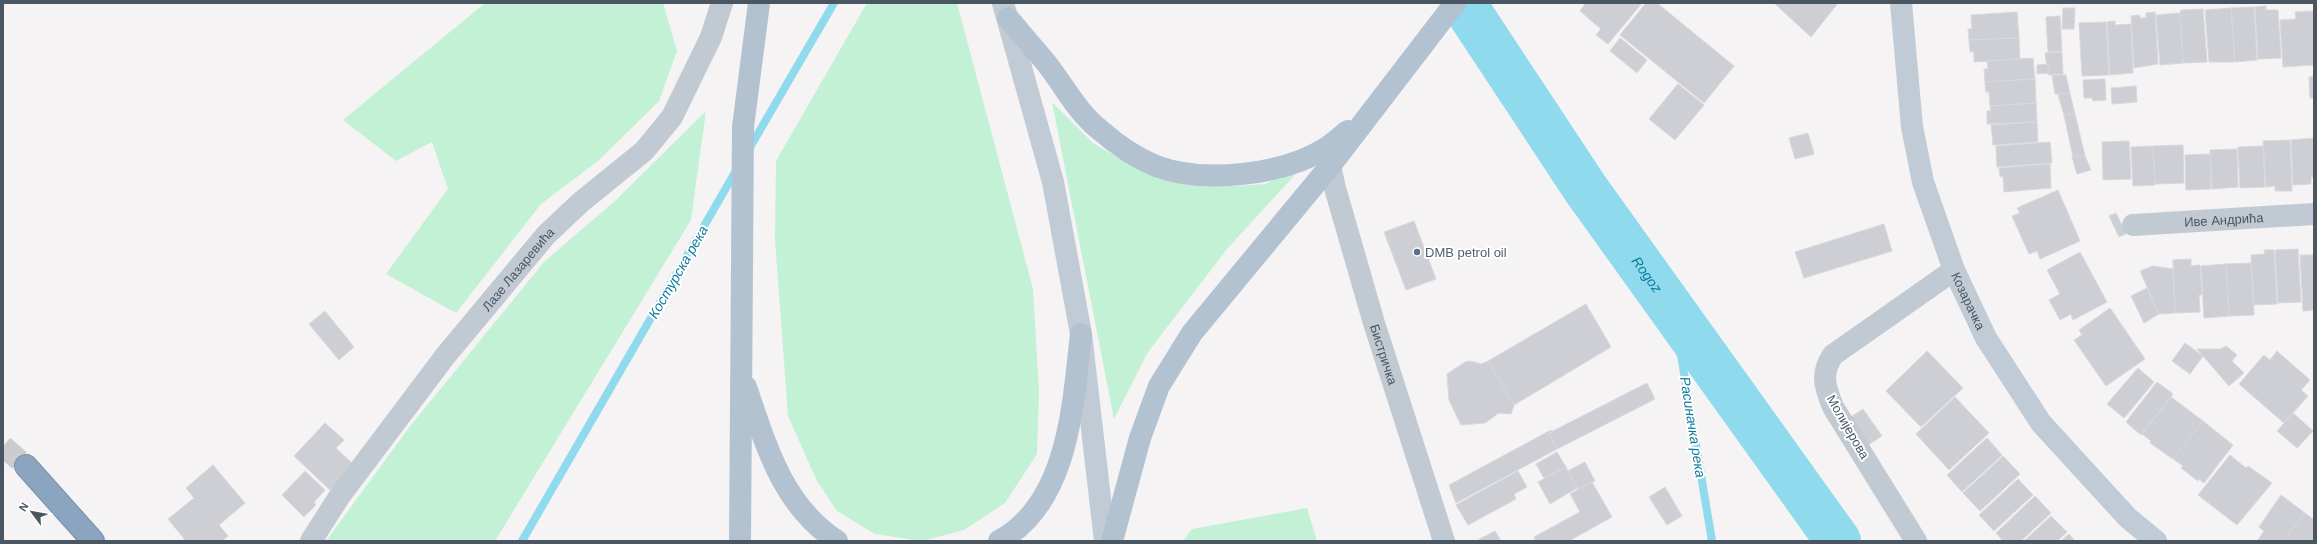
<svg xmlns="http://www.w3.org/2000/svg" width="2317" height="544" viewBox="0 0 2317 544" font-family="Arial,sans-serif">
	<rect width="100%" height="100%" fill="#f5f3f3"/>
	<g fill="#c3f1d5">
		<path d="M485,3h178l14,48 -18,50 -61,60 -57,43 -85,109 -70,-39 62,-85 -16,-47 -36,19 -53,-41z"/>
		<path d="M867,3h90l76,286 6,102 -2,63 -32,49 -41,27 -42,11 -47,-7 -38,-23 -20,-30 -29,-65 -13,-177 1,-78z"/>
		<path d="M1052,102l42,42 44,24 45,16 52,2 30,-2 38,-18 -76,83 -79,103 -34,67z"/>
		<path d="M706,111l-15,109 -196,321h-169l82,-112 136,-167 71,-61z"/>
		<path d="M1307,508l10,33h-134l9,-12z"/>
	</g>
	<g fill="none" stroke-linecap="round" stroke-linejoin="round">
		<g stroke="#90daee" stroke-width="8">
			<path d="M749,149l85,-146"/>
			<path d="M1674,313l38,228"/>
			<path d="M522,541l215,-372"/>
		</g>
		<path stroke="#90daee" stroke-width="46" id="s1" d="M1463,3l122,185 253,353"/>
	</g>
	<g fill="#cdcfd5" stroke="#d7d9de">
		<path d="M1586,3h56l-34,41 -12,-9 5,-6 -21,-18z"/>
		<path d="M1646,3h11l77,63 -30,37 -84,-68z"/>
		<path d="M1774,3h64l-27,34z"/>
		<path d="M2266,6v4h12l3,48 -23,1 -3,-52z"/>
		<path d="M2254,7l3,53 -22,2 -4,-54z"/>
		<path d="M2063,8h12l-1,21h-12z"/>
		<path d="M2231,8l4,54h-26l-4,-52z"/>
		<path d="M2203,9l4,53 -24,1 -3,-50 1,-3z"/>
		<path d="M2314,11v54l-31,2 -3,-47 16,-1 -1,-7z"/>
		<path d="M2017,12l2,26 -50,2 -1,-11h4l-1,-14z"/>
		<path d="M2155,12l3,52 -24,4 -3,-52 9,-1v3h6v-5z"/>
		<path d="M2180,13l3,50 -23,2 -4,-50z"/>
		<path d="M2060,16l2,35 -14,1 -2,-35z"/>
		<path d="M2115,21v4l16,-1 2,49 -23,2 -3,-53z"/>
		<path d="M2106,22l3,53 -27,1 -3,-53z"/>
		<path d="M1620,38l27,22 -10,13 -27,-22z"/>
		<path d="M2019,38l1,21 -46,3v-10h-4l-1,-12z"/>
		<path d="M2062,52l1,22 -15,1 -3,-22z"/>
		<path d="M2033,58l2,21 -50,3 -1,-13h4l-1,-8z"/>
		<path d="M2048,64v9l-11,1v-9z"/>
		<path d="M2052,75h14l4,19h-15z"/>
		<path d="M2314,76v22h-4l-1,-21z"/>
		<path d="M2035,79l1,24 -46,3 -1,-14h-3l-1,-10z"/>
		<path d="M2105,79l1,21 -13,1 -1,-3h-8l-1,-18z"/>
		<path d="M1678,84l26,21 -29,35 -26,-21z"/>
		<path d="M2136,86l1,16 -25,2 -1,-16z"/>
		<path d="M2058,94h12l5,20 -11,1z"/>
		<path d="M2036,103l1,19 -50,2v-13h4l-1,-5z"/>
		<path d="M2075,114l10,42 -12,1 -9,-42z"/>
		<path d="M2037,122l1,20 -45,3 -2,-20z"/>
		<path d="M1808,133l6,21 -19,5 -6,-21z"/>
		<path d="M2314,138v39h-3v7l-18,1 -2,-45z"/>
		<path d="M2290,140l2,51h-17v-5l-9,1 -3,-46z"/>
		<path d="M2129,141l2,38 -28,1 -1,-38z"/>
		<path d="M2050,142l2,21 -55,4 -1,-21z"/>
		<path d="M2183,145l1,38 -29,1 -2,-38z"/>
		<path d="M2153,146l2,39 -22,1 -2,-39z"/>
		<path d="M2263,146l2,41 -25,1 -2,-41z"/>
		<path d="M2237,149l1,38 -26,2 -2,-39z"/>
		<path d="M2210,154l1,35 -25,1 -1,-35z"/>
		<path d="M2085,156l6,14 -14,4 -5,-17z"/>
		<path d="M2050,164l1,24 -47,4 -1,-16 -3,1 -1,-9z"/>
		<path d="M2058,190l22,51 -40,18 -3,-8 -8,3 -17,-38 8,-3 -3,-5z"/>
		<path d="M2116,213l10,21 -7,3 -10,-21z"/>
		<path d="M1414,221l22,58 -30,11 -22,-58z"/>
		<path d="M1884,224l8,27 -88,27 -9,-26z"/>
		<path d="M2298,249l3,53 -23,1 -3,-53z"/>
		<path d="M2264,250h10l3,54 -23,1 -3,-50 14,-1z"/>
		<path d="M2080,252l27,50 -34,18 -2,-6 -11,6 -11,-20 11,-6 -13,-24z"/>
		<path d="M2300,255h14v55l-11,1z"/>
		<path d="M2191,259v7l9,-1 2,30h-3l1,17 -25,1 -2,-53z"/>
		<path d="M2251,263l3,52 -25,1 -3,-52z"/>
		<path d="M2226,264l3,52 -25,2 -3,-52z"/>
		<path d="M2153,266l20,3 2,44 -16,1 -19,-43z"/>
		<path d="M2147,288l12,26 -15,9 -13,-27z"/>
		<path d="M1586,304l25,43 -97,58 -26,-44z"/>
		<path d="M2110,308l35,51 -39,27 -32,-46 8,-5 -3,-5z"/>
		<path d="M325,311l29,36 -15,13 -30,-36z"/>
		<path d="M2185,343l18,13 -13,18 -18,-13z"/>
		<path d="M2226,346l11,9 -5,6 12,12 -15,13 -32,-37h24z"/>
		<path d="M1927,351l36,37 -42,39 -35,-36z"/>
		<path d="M2277,351l33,29 -9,10 7,6 -24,27 -45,-39 25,-29 6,5z"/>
		<path d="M1470,361l11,3 7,-3 26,44 -3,9 -12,-1 -14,10 -24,2 -12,-25 -2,-26 18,-12z"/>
		<path d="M2138,368l16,14 -30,36 -17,-14z"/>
		<path d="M2157,382l16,12 -32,41 -15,-13z"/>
		<path d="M1647,383l8,16 -98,50 -8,-16z"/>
		<path d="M1955,397l34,36 -40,37 -33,-36z"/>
		<path d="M2171,397l32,24 -30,38 -23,-16 1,-2 -9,-7z"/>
		<path d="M1863,409l19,27 -17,11 -19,-27z"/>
		<path d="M2293,413l20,18 -16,17 -20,-17z"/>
		<path d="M2203,421l30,24 -29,38 -5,-4 -1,2 -17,-13 2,-2 -10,-7z"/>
		<path d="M325,423l19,17 -8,8 18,17 -24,25 -36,-34z"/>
		<path d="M1551,430l1,2 -3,1 8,16 -101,54 -7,-18z"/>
		<path d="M1987,438l15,17 -40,37 -15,-17z"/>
		<path d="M1557,452l9,15 -22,11 -8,-14z"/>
		<path d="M2230,455l16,13 2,-2 24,17 -35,42 -39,-30z"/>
		<path d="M2003,456l17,18 -40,37 -17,-18z"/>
		<path d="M1585,462l10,19 -17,9 -10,-19z"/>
		<path d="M213,465l32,38 -26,22 9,11 -6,5h-36l-18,-22 26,-21 -8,-10z"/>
		<path d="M1566,467l11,21 -27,16 -12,-22z"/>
		<path d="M305,471l20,19 -11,12 2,3 -12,12 -22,-22z"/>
		<path d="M1518,471l9,16 -13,7 2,5 -48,26 -12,-20z"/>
		<path d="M2018,479l15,16 -39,36 -15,-16z"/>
		<path d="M1592,482l20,35 -43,24h-33l-2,-4 46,-25 -10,-18z"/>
		<path d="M1665,487l17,29 -15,9 -18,-28z"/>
		<path d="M2281,495l24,18 -22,28h-24l-1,-1 6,-9 -5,-4z"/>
		<path d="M2035,496l16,17 -30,28h-18l-7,-8z"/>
		<path d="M2305,513l9,7v21h-31z"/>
		<path d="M2051,516l16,16 -10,9h-33z"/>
		<path d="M1495,531l6,10h-25z"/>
		<path d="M2069,534l6,7h-14z"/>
	</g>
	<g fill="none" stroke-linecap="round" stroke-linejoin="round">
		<path stroke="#caccce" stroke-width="22" stroke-dasharray="22 11" stroke-linecap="butt" d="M3,446l23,20"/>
		<g stroke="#7690ad" stroke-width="24">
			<path id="highway" d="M26,466l67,75"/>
		</g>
		<g stroke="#c1cad2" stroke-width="22">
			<path id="s2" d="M1330,166l5,22 39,135 70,218"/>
			<path id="s3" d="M2133,225l181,-11"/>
			<path id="s4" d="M311,541l28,-44 107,-142 100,-120 35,-33 63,-51 28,-34 39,-80 11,-34"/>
			<path d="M1916,541l-83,-134c-8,-20 -13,-33 0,-52l121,-85"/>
		</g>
		<g stroke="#c1cbd6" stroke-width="22">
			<path d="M1003,3l50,179 28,152 24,207"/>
			<path id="s5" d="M1901,3l11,124 11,55 31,88 32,68 55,85 87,95 28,23"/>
		</g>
		<g stroke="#b3c2d1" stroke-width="22">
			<path d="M1008,18c13,16 27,31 39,46 18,23 30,48 53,66 16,14 36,28 56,36 48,18 127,9 170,-18 8,-5 15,-12 22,-17"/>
			<path d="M746,387c20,58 36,118 91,154"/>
			<path d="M740,541l3,-414 16,-124"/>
			<path d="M999,541c70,-38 74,-137 82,-207"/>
			<path d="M1112,541l28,-103 19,-52 33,-53 138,-167 125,-163"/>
		</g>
		<use href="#highway" stroke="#8ba5c1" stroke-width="22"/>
	</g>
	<circle fill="#5c6f8a" stroke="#fff" stroke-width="1.5" cx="1417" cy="252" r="4"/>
	<g text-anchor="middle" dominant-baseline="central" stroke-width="4" stroke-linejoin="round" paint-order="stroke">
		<g font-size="13" fill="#4a5661" stroke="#fff">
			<text stroke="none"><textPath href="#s3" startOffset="91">Иве Андрића</textPath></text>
			<text stroke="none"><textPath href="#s4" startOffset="342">Лазе Лазаревића</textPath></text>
			<text stroke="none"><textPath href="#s5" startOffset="308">Козарачка</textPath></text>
			<text stroke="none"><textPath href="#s2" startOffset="196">Бистричка</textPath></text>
			<text transform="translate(1848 427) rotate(60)">Молијерова</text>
		</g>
		<g font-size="13" fill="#4e5e75" stroke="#fff" text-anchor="start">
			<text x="1425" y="252">DMB petrol oil</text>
		</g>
		<g font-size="14" font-style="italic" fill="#0c7c9b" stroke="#fff">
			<text transform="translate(678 272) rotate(-60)">Костурска река</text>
			<text stroke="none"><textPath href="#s1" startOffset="328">Rogoz</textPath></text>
			<text transform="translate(1693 427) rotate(81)">Расиначка река</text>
		</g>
	</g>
	<rect width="2317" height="544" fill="none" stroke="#4a5661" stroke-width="8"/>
	<g transform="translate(32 512) rotate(302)" stroke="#ffffff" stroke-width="3" paint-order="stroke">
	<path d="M0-3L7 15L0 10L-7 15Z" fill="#4a5661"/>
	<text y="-6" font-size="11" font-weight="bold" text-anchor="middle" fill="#4a5661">N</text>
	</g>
</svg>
